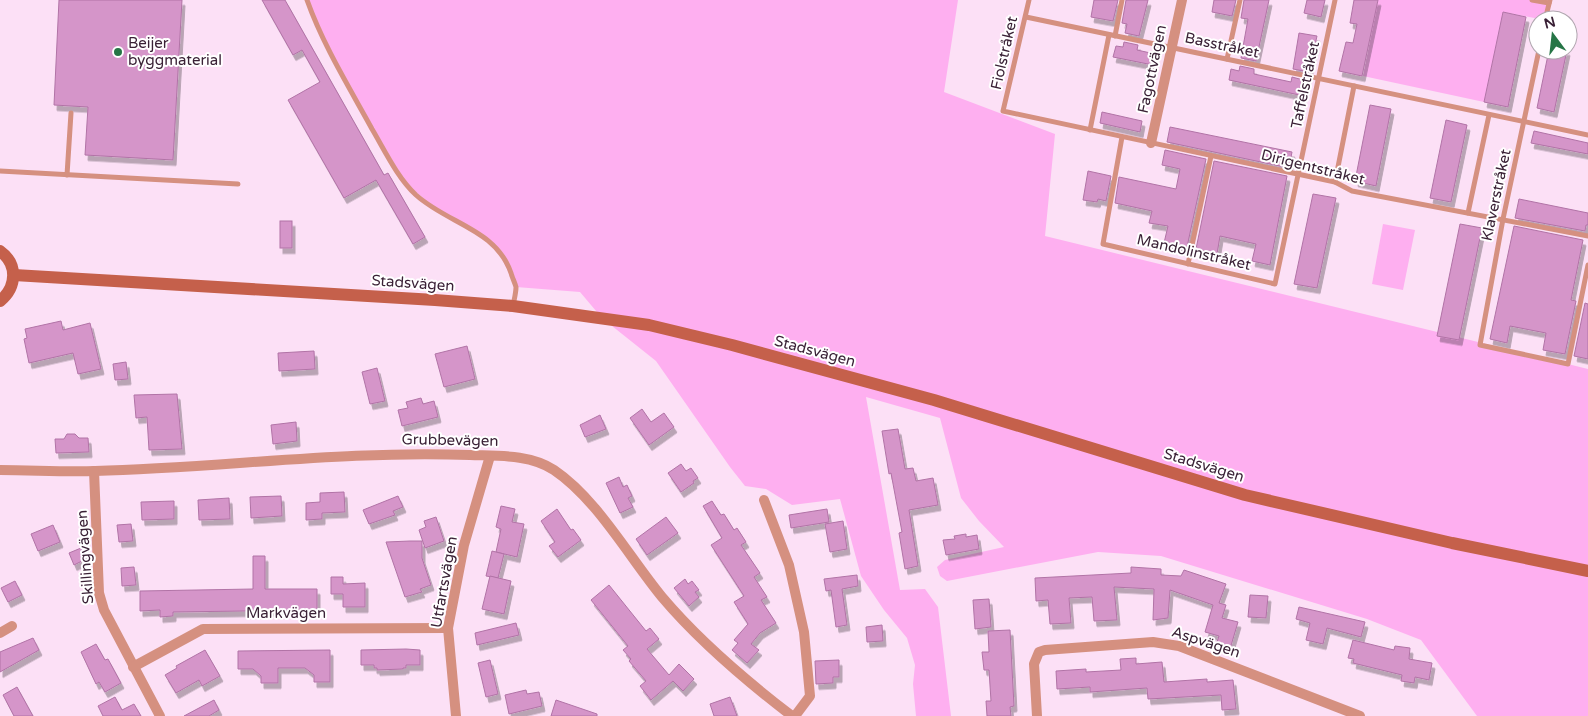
<svg xmlns="http://www.w3.org/2000/svg" width="1588" height="716" viewBox="0 0 1588 716" font-family="'Varela Round',sans-serif">
	<defs>
		<filter id="shadow"><feDropShadow dx="3" dy="5.5" stdDeviation="0" flood-color="#0004"/></filter>
	</defs>
	<rect width="100%" height="100%" fill="#fce0f6"/>
	<g fill="#feaff0">
		<path d="M307,0h651l-14,92 111,42 -10,102 543,133v347h-111l-56,-76 -54,-21 -206,-63 -63,-4 -151,29 -7,-5 -3,-9 8,-7 59,-13 -25,-26 -18,-23 -21,-80 -74,-21 34,193 25,-1 13,18 13,109h-35l-3,-32 2,-19 -8,-27 -23,-28 -23,-34 -21,-77 -48,6 -26,-16 -21,-3 -15,-19 -74,-106 -54,-43 -22,-26 -64,-5 -21,-42 -54,-31 -35,-31 -54,-89z"/>
		<path d="M1378,0h172l-5,20 -42,-8 -19,90 -121,-26z"/>
		<path d="M1383,224l32,6 -12,60 -31,-6z"/>
	</g>
	<g fill="#d595c9" stroke="#b173a6" filter="url(#shadow)">
		<path d="M59,0h123l-9,160 -88,-5 3,-48 -34,-2z"/>
		<path d="M262,0h23l99,175 4,-2 37,64 -12,7 -37,-64 -32,18 -56,-98 32,-18 -18,-32 -9,5z"/>
		<path d="M1094,0h24l-5,21 -22,-4z"/>
		<path d="M1126,0h22l-9,36 -14,-3 2,-9 -5,-1z"/>
		<path d="M1214,0h22l-4,16 -20,-4z"/>
		<path d="M1244,0h25l-13,61 -15,-3 7,-39 -7,-1z"/>
		<path d="M1307,0h18l-4,17 -17,-4z"/>
		<path d="M1354,0h24l-16,76 -23,-5 7,-29 7,1 4,-19 -7,-1z"/>
		<path d="M1503,12l23,5 -18,90 -24,-5z"/>
		<path d="M1299,33l18,3 -8,36 -16,-3z"/>
		<path d="M1124,42l14,3 -1,5 18,4 -2,11 -40,-8 3,-11 7,1z"/>
		<path d="M1549,50h18l-13,62 -17,-4z"/>
		<path d="M1240,66l14,3v5l37,8 1,-5 15,4 -3,15 -75,-16 2,-11 8,2z"/>
		<path d="M1370,105l21,4 -15,77 -21,-5z"/>
		<path d="M1102,112l40,9 -2,11 -40,-9z"/>
		<path d="M1446,120l21,5 -16,77 -21,-4z"/>
		<path d="M1170,127l122,25 -3,16 -122,-26z"/>
		<path d="M1534,131l54,12v11l-57,-11z"/>
		<path d="M1165,150l41,9 -19,88 -23,-4 4,-17 -19,-3 3,-12 -37,-8 4,-26 57,12 4,-20 -18,-4z"/>
		<path d="M1214,161l73,15 -17,89 -18,-4 4,-17 -36,-8 -3,18 -21,-5z"/>
		<path d="M1088,171l23,5 -5,25 -8,-2 -1,3 -14,-2z"/>
		<path d="M1313,194l23,4 -19,90 -23,-4z"/>
		<path d="M1519,199l69,14v12h-2l-1,6 -70,-13z"/>
		<rect x="280" y="221" width="12" height="27"/>
		<path d="M1460,224l22,4 -23,112 -22,-4z"/>
		<path d="M1514,226l69,14 -12,60 5,1 -11,53 -22,-4 3,-17 -36,-7 -3,17 -17,-4z"/>
		<path d="M1585,303l3,1v55l-14,-3z"/>
		<path d="M61,321l2,9 27,-7 11,46 -23,5 -5,-21 -44,10 -5,-24 3,-1 -2,-9z"/>
		<path d="M467,346l8,33 -31,8 -9,-33z"/>
		<path d="M314,351l1,18 -36,2 -1,-18z"/>
		<path d="M126,362l2,17 -13,1 -2,-16z"/>
		<path d="M377,368l8,33 -15,3 -8,-32z"/>
		<path d="M177,394l5,55 -33,1 -2,-33 -11,1 -2,-23z"/>
		<path d="M421,398l2,6 11,-3 4,16 -36,9 -4,-16 10,-2 -2,-6z"/>
		<path d="M642,409l9,13 13,-9 10,14 -25,18 -19,-27z"/>
		<path d="M600,415l6,14 -21,8 -5,-12z"/>
		<path d="M296,422l1,19 -24,3 -2,-19z"/>
		<path d="M898,429l7,40 8,-1 3,13 17,-3 5,27 -29,5 9,56 -13,3 -6,-36 3,-1 -11,-59 -2,1 -7,-43z"/>
		<path d="M67,434h8l4,4h9l1,14 -33,1 -1,-14h9z"/>
		<path d="M681,464l5,7 5,-3 7,10 -5,3 1,2 -13,9 -13,-19z"/>
		<path d="M619,477l4,10 4,-2 5,11 -4,2 5,9 -13,6 -14,-30z"/>
		<path d="M344,492l1,20 -23,1v6l-16,1v-17l14,-1v-9z"/>
		<path d="M281,496l1,20 -31,2 -1,-21z"/>
		<path d="M398,496l5,11 -10,4 2,4 -26,9 -6,-14z"/>
		<path d="M229,498l1,21 -31,1 -1,-20z"/>
		<path d="M174,501v18l-32,1 -1,-18z"/>
		<path d="M712,501l9,14 3,-1 10,16 3,-2 9,14 -5,3 19,28 -6,4 13,20 -6,3 15,23 -16,10 -9,11 8,6 -12,13 -15,-13 6,-7 -4,-3 14,-16 -14,-22 10,-6 -33,-51 11,-7 -19,-32z"/>
		<path d="M501,506l14,3 -3,13 12,2 -7,33 -21,-5 5,-23 -5,-2z"/>
		<path d="M557,509l14,21 2,-1 8,11 -23,17 -9,-11 6,-4 -14,-21z"/>
		<path d="M827,509l2,13 -38,6 -2,-13z"/>
		<path d="M436,517l8,24 -19,7 -6,-18 7,-3 -2,-6z"/>
		<path d="M666,517l12,16 -31,22 -11,-16z"/>
		<path d="M843,521l4,28 -17,3 -5,-28z"/>
		<path d="M131,524l2,17 -14,1 -2,-17z"/>
		<path d="M53,525l7,17 -22,9 -7,-17z"/>
		<path d="M966,534v3l11,-2 2,14 -33,6 -3,-15 12,-1 -1,-3z"/>
		<path d="M410,541h12v17l9,27 -11,4 2,3 -17,5 -19,-55z"/>
		<path d="M81,548l5,11 -12,6 -5,-12z"/>
		<path d="M492,551l12,3 -6,24 -12,-2z"/>
		<path d="M253,556h12v33h52v21l-144,2v4l-13,1v-7l-20,1v-20l113,-2z"/>
		<path d="M134,567l2,18 -14,1 -1,-18z"/>
		<path d="M1131,567l30,2v6l20,1 3,-6 42,14 -7,19 7,2 -4,13 16,4 -8,27 -14,-4 3,-9 -14,-4 8,-27 -43,-15 -2,28 -15,2 1,-31 -40,-2 3,33 -23,1 -2,-24 -23,1 2,25 -21,1 -2,-24 -12,1 -1,-23 96,-5z"/>
		<path d="M857,575l1,11 -16,3 5,36 -11,2 -5,-37 -5,1 -2,-12z"/>
		<path d="M490,576l21,5 -7,33 -22,-5z"/>
		<path d="M331,577h12v7l22,-1v24h-22v-13h-12z"/>
		<path d="M685,579l3,5 4,-3 7,9 -4,2 4,5 -10,9 -15,-18z"/>
		<path d="M15,581l7,14 -14,7 -7,-14z"/>
		<path d="M609,585l37,46 4,-3 9,11 -12,10 22,26 10,-11 15,15 -11,12 -10,-10 -22,19 -11,-14 6,-5 -17,-20 2,-2 -8,-9 5,-4 -37,-46z"/>
		<path d="M1250,595l18,1 -2,22 -18,-1z"/>
		<path d="M989,599l2,28 -16,2 -2,-29z"/>
		<path d="M1299,607l66,15 -4,15 -34,-9 -4,16 -17,-4 4,-17 -14,-4z"/>
		<path d="M516,623l3,12 -42,10 -2,-12z"/>
		<path d="M882,625l1,16 -16,1 -1,-15z"/>
		<path d="M1010,630l4,76 -4,1 1,9h-24l-1,-15h5l-2,-31h-5l-2,-18h7l-1,-21z"/>
		<path d="M33,638l6,12 -39,22v-20z"/>
		<path d="M1353,640l41,10 1,-4 15,2 -1,11 23,4 -3,17 -14,-3 -1,6 -13,-2 1,-6 -49,-12 1,-4 -6,-1z"/>
		<path d="M96,644l9,16 3,-1 13,24 -16,9 -6,-10 -3,2 -15,-32z"/>
		<path d="M406,649l14,1v15h-14v3h-3v1l-26,1v-2h-3v-3h-13v-15z"/>
		<path d="M205,650l15,26 -18,10 -3,-6 -23,13 -11,-18 12,-7 -1,-2z"/>
		<path d="M330,650v32h-16v-7l-9,-7h-27v15h-17v-7l-8,-7h-15v-18z"/>
		<path d="M1136,658v6l26,-2 2,20 43,-3v3l26,-2 3,29 -14,1 -1,-15 -73,4 -1,-11 -57,4v-5l-33,2 -1,-18 30,-2v3l35,-2 -1,-11z"/>
		<path d="M490,660l8,34 -12,3 -8,-34z"/>
		<path d="M839,660v17h-6v6l-17,1 -1,-23z"/>
		<path d="M17,687l16,29h-19l-11,-21z"/>
		<path d="M526,690l1,4 12,-2 3,14 -33,8 -4,-19z"/>
		<path d="M115,697l7,13 12,-6 7,12h-38l-5,-10z"/>
		<path d="M730,697l7,19h-23l-4,-12z"/>
		<path d="M214,700l5,10 -10,6h-25z"/>
		<path d="M556,700l41,14v2h-46z"/>
	</g>
	<g fill="none" stroke-linecap="round" stroke-linejoin="round">
		<g stroke="#d59080" stroke-width="5">
			<path d="M307,0c16,45 42,87 65,129 13,22 25,48 44,66 32,29 80,34 95,78 1,4 4,10 5,14 0,6 -2,13 -3,19"/>
			<path d="M1029,0l-26,111 332,71 17,9 236,45"/>
			<path d="M1532,0l17,3"/>
			<path d="M1026,17l562,118"/>
			<path d="M1545,20l5,-20"/>
			<path d="M1115,36l7,-36"/>
			<path d="M1539,50l-36,169 -23,126 88,19 20,-99"/>
			<path d="M1227,59l13,-59"/>
			<path d="M1090,130l19,-95"/>
			<path d="M1122,137l-19,107 172,40 60,-284"/>
			<path d="M0,171l238,13"/>
			<path d="M67,175l4,-62"/>
			<path d="M1335,182l19,-96"/>
			<path d="M1468,213l21,-98"/>
			<path d="M1188,264l23,-108"/>
		</g>
		<g stroke="#d59080" stroke-width="10">
			<path d="M1151,143l31,-143"/>
			<path d="M0,470c32,0 63,2 95,1 125,-3 250,-21 375,-16 27,1 60,-1 84,15 43,29 75,87 108,127 38,45 83,83 130,119"/>
			<path d="M94,471l5,122 5,17 56,106"/>
			<path d="M764,500l25,65 15,67 6,64 -15,20"/>
			<path d="M0,633l12,-7"/>
			<path d="M133,667l70,-38 245,-1"/>
			<path d="M456,716l-8,-88 16,-83 26,-89"/>
			<path d="M1037,716l-3,-52 5,-12 6,-2 108,-8 26,4 181,70"/>
		</g>
		<g stroke="#c5604b" stroke-width="12">
			<path d="M0,251c18,13 17,36 0,50"/>
			<path d="M14,275l421,25 78,6 136,19 83,20 202,55 311,95 207,48 136,28"/>
		</g>
	</g>
	<circle fill="#267546" stroke="#fff" stroke-width="2" cx="118" cy="52" r="5"/>
	<g text-anchor="middle" dominant-baseline="central" stroke-width="4" stroke-linejoin="round" paint-order="stroke">
		<g font-size="15" fill="#3a2136" stroke="#fff" text-anchor="start">
			<text x="128" y="43">Beijer<tspan x="128" dy="17">byggmaterial</tspan></text>
		</g>
		<g font-size="15" fill="#3a2136" stroke="#fff">
			<text transform="translate(1222 45) rotate(12)">Basstråket</text>
			<text transform="translate(1004 53) rotate(-77)">Fiolstråket</text>
			<text transform="translate(1152 69) rotate(-78)">Fagottvägen</text>
			<text transform="translate(1305 85) rotate(-78)">Taffelstråket</text>
			<text transform="translate(1313 167) rotate(14)">Dirigentstråket</text>
			<text transform="translate(1496 195) rotate(-78)">Klaverstråket</text>
			<text transform="translate(1194 252) rotate(13)">Mandolinstråket</text>
			<text transform="translate(413 283) rotate(4)">Stadsvägen</text>
			<text transform="translate(815 351) rotate(15)">Stadsvägen</text>
			<text transform="translate(450 440) rotate(1)">Grubbevägen</text>
			<text transform="translate(1204 465) rotate(17)">Stadsvägen</text>
			<text transform="translate(85 557) rotate(-94)">Skillingvägen</text>
			<text transform="translate(444 582) rotate(-80)">Utfartsvägen</text>
			<text x="286" y="613">Markvägen</text>
			<text transform="translate(1206 642) rotate(18)">Aspvägen</text>
		</g>
	</g>
	<g transform="translate(1553 35) rotate(345)"><circle r="24" fill="#ffffff" stroke="#b0a6af"/>
	<path d="M0-4L9 19L0 12L-9 19Z" fill="#267546"/>
	<text y="-8" font-size="14" font-weight="bold" text-anchor="middle" fill="#3a2136">N</text>
	</g>
</svg>
